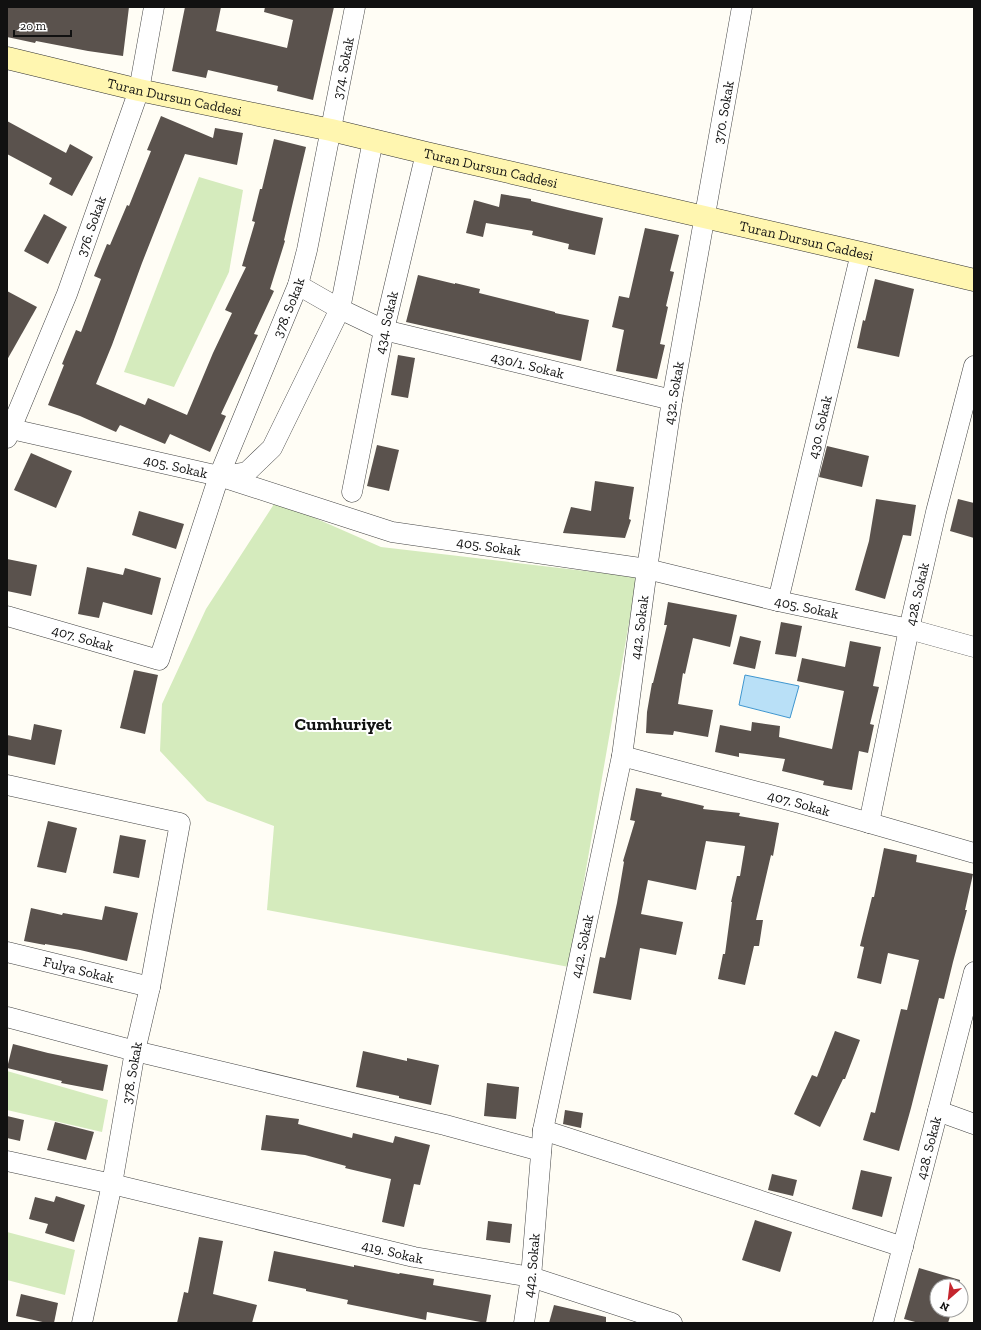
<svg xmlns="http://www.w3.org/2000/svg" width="981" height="1330" viewBox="0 0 981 1330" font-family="'Zilla Slab',serif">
	<rect width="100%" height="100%" fill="#fffdf5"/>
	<g fill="#d5ebbd">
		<path d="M199,177l44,13 -14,82 -55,115 -50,-15z"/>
		<path d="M276,501l105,46 256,30 -68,390 -302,-57 7,-84 -67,-25 -47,-50 2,-47 44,-95z"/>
		<path d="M7,1071l101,29 -6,32 -95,-22z"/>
		<path d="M7,1232l68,18 -10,45 -58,-15z"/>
	</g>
	<path fill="#b9e0f7" stroke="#3f96cf" d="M745,675l54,11 -9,32 -51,-13z"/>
	<g fill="#5a524d">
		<path d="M7,7h122l-6,49 -35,-5 -52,-10 -1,2 -28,-6z"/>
		<path d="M185,7h36l-5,24 71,17 6,-28 -29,-8 1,-5h69l-21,93 -36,-9 1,-5 -70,-16 -2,8 -34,-7z"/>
		<path d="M161,116l52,22 2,-10 28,5 -6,32 -52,-11 -43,109 -30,82 -16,39 49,21 3,-7 39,17 26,-62 19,-40 -7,-3 21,-43 -4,-1 13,-44 -3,-1 8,-32h2l12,-50 32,8 -22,93 1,1 -15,48 4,2 -20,43 4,1 -37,79 5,2 -16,36 -40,-18 -5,10 -45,-19 -4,7 -36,-16 -32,-11 16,-40 -2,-1 14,-34 5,2 20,-53 -7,-3 13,-32 3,1 17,-40 2,1 22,-55 -4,-1z"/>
		<path d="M7,121l59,32 4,-9 23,13 -21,39 -23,-12 3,-6 -45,-24z"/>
		<path d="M501,194l30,5v2l37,9 35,8 -8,37 -27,-6 1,-5 -37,-9 1,-4 -47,-8 -3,14 -17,-4 8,-33 25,7z"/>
		<path d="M44,214l23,13 -19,37 -24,-13z"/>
		<path d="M645,228l34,7 -9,36 4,1 -8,34 2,1 -8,37 5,1 -8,34 -41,-8 8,-41 -12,-3 7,-31 10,2z"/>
		<path d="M418,275l37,9v-1l25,6 -1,4 76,19v1l34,7 -8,41 -175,-39z"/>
		<path d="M875,279l39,10 -15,68 -42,-9 6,-28 2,1z"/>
		<path d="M7,291l30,16 -30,53z"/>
		<path d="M398,355l17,3 -7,40 -17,-3z"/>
		<path d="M377,445l22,5 -10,41 -22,-5z"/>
		<path d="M827,446l42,10 -7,31 -43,-10z"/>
		<path d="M31,453l41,18 -16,37 -42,-18z"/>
		<path d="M595,481l39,6 -5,32 2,1 -6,18 -62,-5 8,-26 20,4z"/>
		<path d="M876,499l40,6 -5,31 -8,-1 -18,64 -30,-9 14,-49z"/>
		<path d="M958,499l16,4v35l-24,-7z"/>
		<path d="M139,511l45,13 -8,25 -44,-14z"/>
		<path d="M7,559l30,6 -6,31 -24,-5z"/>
		<path d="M87,567l36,8 2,-7 36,10 -9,37 -49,-13 -4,16 -21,-4z"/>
		<path d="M668,602l69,13 -7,32 -37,-9 -8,36 -2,-1 -5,31 35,6 -5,27 -34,-6 -1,4 -27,-2 1,-21 5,-29h1l14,-58h-3z"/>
		<path d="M781,622l21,4 -6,31 -21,-3z"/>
		<path d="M740,636l21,5 -6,28 -22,-5z"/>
		<path d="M850,641l31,6 -8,39 6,1 -9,37 4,1 -6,28 -9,-2 -7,39 -29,-5 1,-4 -42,-10 3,-12 -46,-6v4l-24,-5 5,-27 31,6 1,-9 28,4 -1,11 53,12 12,-58 -47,-10 5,-23 43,9z"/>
		<path d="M134,670l24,5 -13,59 -25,-6z"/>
		<path d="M34,724l28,6 -7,35 -48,-10v-20l24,5z"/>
		<path d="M636,788l26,5 -1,3 43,10 -1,3 37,4 -1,3 40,7 -6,33 -2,-1 -15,65h7l-4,26h-5l-9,39 -27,-6 5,-25h2l7,-52h-1l6,-26h3l5,-30 -39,-5 -10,49 -48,-10 -7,34 42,8 -7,33 -36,-7 -9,52 -38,-7 7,-36 5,1 12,-55 7,-41 -1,-1 12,-40 -5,-1z"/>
		<path d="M48,821l29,7 -11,45 -29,-6z"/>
		<path d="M120,835l26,5 -7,38 -26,-5z"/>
		<path d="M884,848l33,7 -1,7 57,12 -8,36h2l-14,52 -9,37 -5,-1 -28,110 -12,43 -36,-11 8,-28 4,1 26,-104 6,1 12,-50 -31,-7 -7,31 -24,-6 7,-31 -4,-1 12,-49h2z"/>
		<path d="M105,906l33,7 -11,48 -47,-11 -35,-6v1l-21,-4 7,-33 31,7 1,-2 39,7z"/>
		<path d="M835,1031l25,9 -15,39h-2l-23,48 -26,-13 18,-39 5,2z"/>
		<path d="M13,1044l35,9 60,12 -5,26 -42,-8 1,-2 -55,-13z"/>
		<path d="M363,1051l44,10v-3l32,7 -8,40 -32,-7v-2l-43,-9z"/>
		<path d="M487,1083l32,4 -3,32 -32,-3z"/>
		<path d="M565,1110l18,3 -2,15 -18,-4z"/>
		<path d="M266,1115l33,4 -1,5 54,14 1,-5 40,10 2,-7 35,9 -10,40 -6,-1 -10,43 -22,-5 9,-43 -46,-11 1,-2 -41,-11 -44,-5z"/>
		<path d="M7,1116l17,4 -4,21 -13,-3z"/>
		<path d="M55,1122l39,10 -8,28 -39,-10z"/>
		<path d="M861,1170l31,7 -10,40 -30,-8z"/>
		<path d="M772,1174l25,6 -4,16 -25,-6z"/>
		<path d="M56,1196l29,9 -11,37 -29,-9 3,-9 -19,-5 6,-22 19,5z"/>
		<path d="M755,1220l37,12 -12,40 -38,-12z"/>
		<path d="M488,1221l24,3 -2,19 -24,-3z"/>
		<path d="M199,1237l24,4 -10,53 44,11 -5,18h-75l7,-31 4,1z"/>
		<path d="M274,1251l80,16v-2l45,9 1,-1 34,6 -1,6 58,10 -5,28 -59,-11 -1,8 -79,-16 1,-4 -42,-9v-2l-38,-8z"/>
		<path d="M919,1268l41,12 -1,6h-22v24h15l-4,13h-29l-15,-4z"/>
		<path d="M21,1294l37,9 -4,20h-7l-31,-7z"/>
		<path d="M554,1305l52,12v6h-57z"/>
	</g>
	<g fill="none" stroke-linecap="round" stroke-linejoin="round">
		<g stroke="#444" stroke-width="21">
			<g id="street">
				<path id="s1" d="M298,285l42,24 44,21 288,70"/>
				<path id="s2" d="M7,428l212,48 173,56 255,37 131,32 131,28 65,18"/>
				<path id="s3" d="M7,438l60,-144 72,-204 15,-83"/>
				<path d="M223,476l24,-4 25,-24 68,-139 33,-169"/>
				<path id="s4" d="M352,492l32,-162 42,-177"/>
				<path id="s5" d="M778,601l83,-348"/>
				<path id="s6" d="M7,616l152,44 60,-184 79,-191 9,-35 48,-243"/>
				<path id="s7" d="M622,756l178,47 174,50"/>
				<path d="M7,785l173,38 -30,164 -15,64 -23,133 -30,139"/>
				<path id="s8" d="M869,823l40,-194 27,-117 38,-146"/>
				<path id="s9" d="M7,952l143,35"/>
				<path d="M7,1017l128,34 310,74 96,26"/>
				<path d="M938,1111l36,13"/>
				<path d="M543,1130l360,117"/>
				<path id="s10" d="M7,1161l105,23 302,73 117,20 141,46"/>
				<path id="s11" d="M524,1323l7,-46 12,-147 79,-374 25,-187 25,-169 70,-393"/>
				<path id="s12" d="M883,1323l91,-351"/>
			</g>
		</g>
		<g stroke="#333" stroke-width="23">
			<g id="secondary">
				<path id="s13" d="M7,58l132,32 192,40 95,23 435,100 113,27"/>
			</g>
		</g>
		<use href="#street" stroke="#fff" stroke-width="20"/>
		<use href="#secondary" stroke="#fff6b0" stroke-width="22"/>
	</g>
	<g text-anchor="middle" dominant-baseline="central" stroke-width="4" stroke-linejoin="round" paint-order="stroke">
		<g font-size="14" fill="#111" stroke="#fff">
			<text stroke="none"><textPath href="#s6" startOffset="780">374. Sokak</textPath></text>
			<text stroke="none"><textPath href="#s13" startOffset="172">Turan Dursun Caddesi</textPath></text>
			<text stroke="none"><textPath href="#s11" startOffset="1228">370. Sokak</textPath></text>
			<text stroke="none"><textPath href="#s13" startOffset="496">Turan Dursun Caddesi</textPath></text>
			<text stroke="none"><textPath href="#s3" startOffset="228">376. Sokak</textPath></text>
			<text stroke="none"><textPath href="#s13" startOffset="820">Turan Dursun Caddesi</textPath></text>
			<text stroke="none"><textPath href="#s6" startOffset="534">378. Sokak</textPath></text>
			<text stroke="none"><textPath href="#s4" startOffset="173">434. Sokak</textPath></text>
			<text stroke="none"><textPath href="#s1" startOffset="245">430/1. Sokak</textPath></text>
			<text stroke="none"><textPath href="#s11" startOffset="943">432. Sokak</textPath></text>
			<text stroke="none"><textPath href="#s5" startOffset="179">430. Sokak</textPath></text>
			<text stroke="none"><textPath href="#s2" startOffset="173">405. Sokak</textPath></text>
			<text stroke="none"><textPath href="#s2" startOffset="497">405. Sokak</textPath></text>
			<text stroke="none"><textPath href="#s8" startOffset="234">428. Sokak</textPath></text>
			<text stroke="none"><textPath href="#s2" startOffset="821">405. Sokak</textPath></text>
			<text stroke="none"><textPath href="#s11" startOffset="706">442. Sokak</textPath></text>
			<text stroke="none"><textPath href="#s6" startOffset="79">407. Sokak</textPath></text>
			<text stroke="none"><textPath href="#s7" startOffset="183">407. Sokak</textPath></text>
			<text stroke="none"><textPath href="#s11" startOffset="382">442. Sokak</textPath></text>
			<text stroke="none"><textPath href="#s9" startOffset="74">Fulya Sokak</textPath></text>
			<text transform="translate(132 1073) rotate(-80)">378. Sokak</text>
			<text stroke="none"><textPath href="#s12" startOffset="181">428. Sokak</textPath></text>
			<text stroke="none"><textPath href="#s10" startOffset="396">419. Sokak</textPath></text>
			<text stroke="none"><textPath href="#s11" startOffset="58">442. Sokak</textPath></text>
		</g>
		<g font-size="18" font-weight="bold" fill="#111" stroke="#fff">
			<text x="343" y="724">Cumhuriyet</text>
		</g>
	</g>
	<rect width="981" height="1330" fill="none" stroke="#111111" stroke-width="16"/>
	<g transform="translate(949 1298) rotate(208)"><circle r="19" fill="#ffffff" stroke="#a0a0a0"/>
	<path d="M0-3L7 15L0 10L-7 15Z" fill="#c4262e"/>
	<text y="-6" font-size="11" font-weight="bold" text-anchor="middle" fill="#111111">N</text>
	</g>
	<path d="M14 30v6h57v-6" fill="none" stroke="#111111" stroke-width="2"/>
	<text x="20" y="30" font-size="12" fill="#111111" stroke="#ffffff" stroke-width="3" paint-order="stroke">20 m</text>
</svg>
